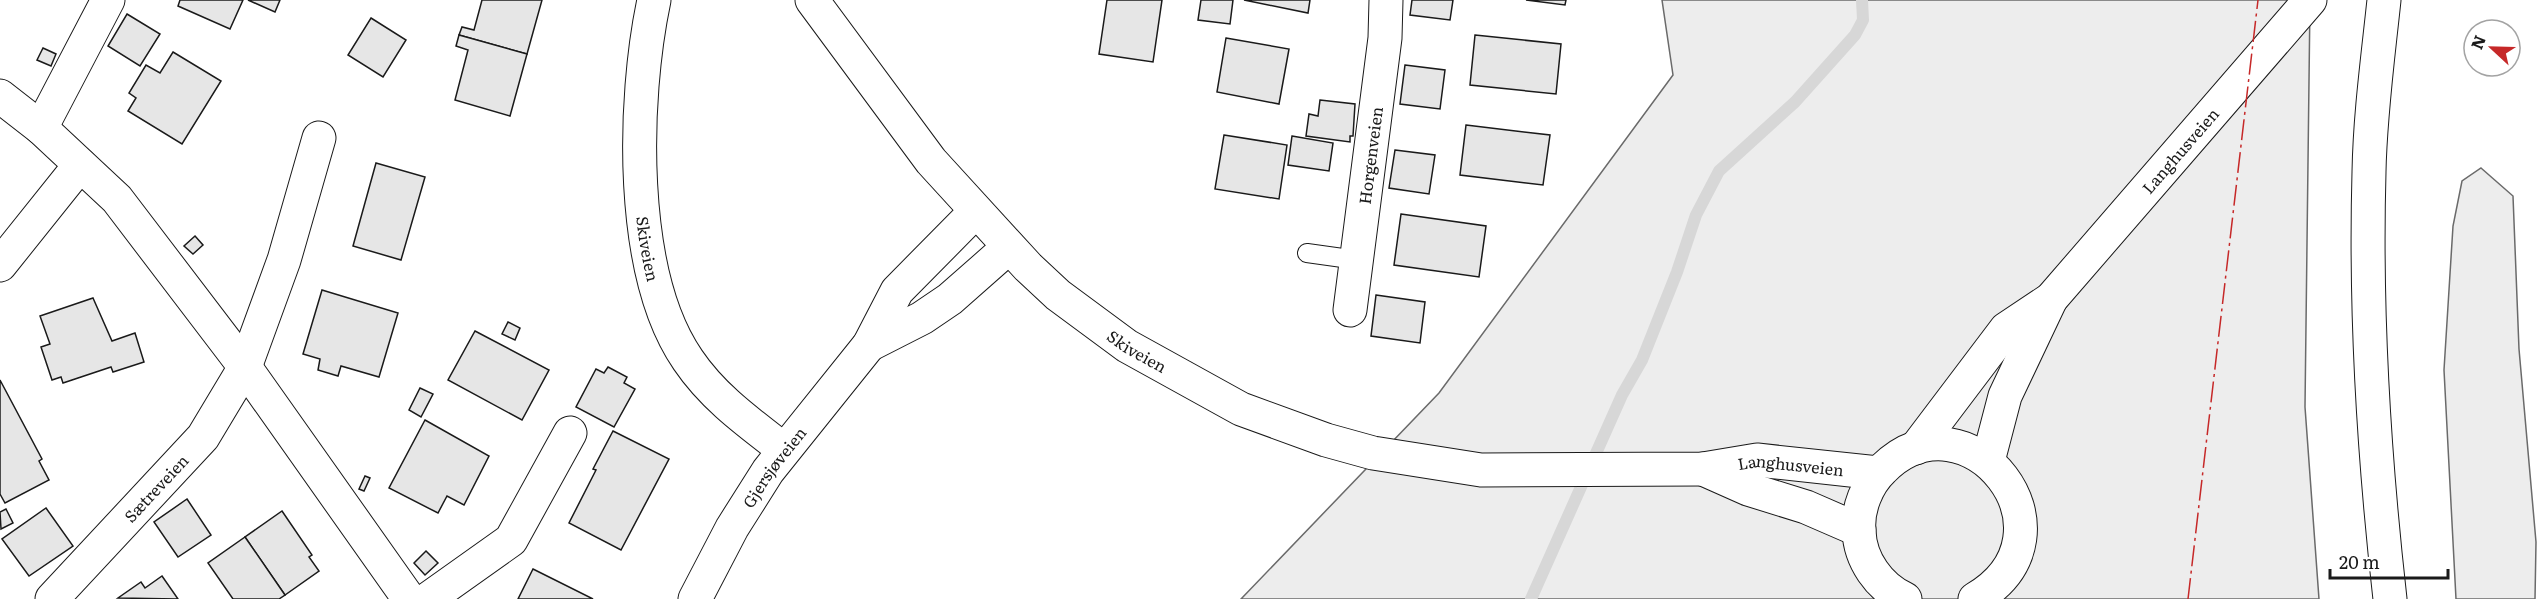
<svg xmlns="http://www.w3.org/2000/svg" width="2540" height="599" viewBox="0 0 2540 599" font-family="Literata,serif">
	<rect width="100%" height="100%" fill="#fff"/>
	<g fill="#ededed" stroke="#6a6a6a" stroke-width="1.5">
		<path d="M1662,0h648l-5,407 14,192h-1078l198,-206 234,-318z"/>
		<path d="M2481,168l32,28 6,153 17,193 -1,57h-79l-12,-229 9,-144 9,-45z"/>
	</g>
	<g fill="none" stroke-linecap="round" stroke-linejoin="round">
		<path stroke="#d7d7d7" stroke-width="12" d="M1531,599l91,-204 20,-35 35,-88 19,-57 23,-44 76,-69 60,-67 8,-15 -1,-20"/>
	</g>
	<g fill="#e6e6e6" stroke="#1a1a1a" stroke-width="1.5">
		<path d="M180,0h63l-13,29 -52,-23z"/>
		<path d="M248,0h32l-5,12z"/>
		<path d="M482,0h60l-15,54 -68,-19 3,-8 12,3z"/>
		<path d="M1107,0h55l-9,62 -54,-8z"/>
		<path d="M1201,0h32l-3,24 -32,-4z"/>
		<path d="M1244,0h66l-2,13z"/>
		<path d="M1412,0h41l-3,20 -40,-5z"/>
		<path d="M1526,0h40l-1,5z"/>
		<path d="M127,14l33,20 -20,32 -32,-20z"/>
		<path d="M371,18l35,22 -23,37 -35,-22z"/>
		<path d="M459,35l68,19 -17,62 -55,-16 13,-50 -12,-4z"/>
		<path d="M1475,35l86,9 -5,50 -86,-9z"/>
		<path d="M1226,38l63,11 -10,55 -62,-12z"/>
		<path d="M43,48l13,6 -5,12 -14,-6z"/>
		<path d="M173,52l48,29 -39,63 -54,-33 8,-13 -7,-5 17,-28 14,8z"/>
		<path d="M1405,65l40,5 -5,39 -40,-5z"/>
		<path d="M1320,100l35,4 -2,32h-3v6l-44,-6 3,-22 9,2z"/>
		<path d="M1466,125l84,10 -7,50 -83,-10z"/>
		<path d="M1224,135l63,10 -8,54 -64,-10z"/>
		<path d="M1292,136l41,7 -4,28 -41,-6z"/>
		<path d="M1395,150l40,5 -6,39 -40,-6z"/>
		<path d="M376,163l49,14 -24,83 -48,-14z"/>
		<path d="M1401,214l85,12 -7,51 -85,-12z"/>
		<path d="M195,236l8,9 -10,9 -9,-8z"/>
		<path d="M322,290l76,23 -19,64 -38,-11 -3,10 -20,-6 2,-11 -17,-5z"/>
		<path d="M1376,295l49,7 -5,41 -49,-7z"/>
		<path d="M93,298l19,43 23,-8 9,29 -31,10 -2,-5 -48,16 -2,-6 -9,3 -11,-33 9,-3 -10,-28z"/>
		<path d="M508,322l12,6 -5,12 -13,-6z"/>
		<path d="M475,331l74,39 -27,50 -74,-40z"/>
		<path d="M608,367l19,10 -3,6 11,6 -21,38 -38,-20 20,-38 8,4z"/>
		<path d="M0,380l42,79 -3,2 10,19 -44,23 -5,-9z"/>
		<path d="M420,388l13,6 -12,23 -12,-7z"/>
		<path d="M425,420l64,36 -25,49 -17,-9 -9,17 -49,-25z"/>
		<path d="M613,431l56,28 -48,91 -52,-27 27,-53 -3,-1z"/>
		<path d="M365,476l5,2 -6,13 -5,-2z"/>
		<path d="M187,499l24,36 -33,22 -24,-35z"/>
		<path d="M46,508l27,38 -44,30 -27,-37z"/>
		<path d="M6,509l7,14 -12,6 -1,-17z"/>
		<path d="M282,511l30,44 -3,2 10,14 -34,24 -40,-58z"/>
		<path d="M245,537l40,58 -6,4h-46l-25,-36z"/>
		<path d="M426,551l12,12 -13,12 -11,-12z"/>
		<path d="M533,569l60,30h-75z"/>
		<path d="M162,576l16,23 -60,-1 23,-16 4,6z"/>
	</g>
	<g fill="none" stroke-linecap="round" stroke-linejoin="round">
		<g stroke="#1a1a1a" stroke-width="20">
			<path id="service" d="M1307,253l50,7"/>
		</g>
		<g stroke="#1a1a1a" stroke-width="35">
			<g id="minor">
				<path id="s1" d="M654,0c-21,99 -26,273 34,360 25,37 60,62 95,89"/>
				<path d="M0,96l41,32 76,71 128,168 164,232"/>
				<path d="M41,128l67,-128"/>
				<path d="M0,265l80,-100"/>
				<path id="s2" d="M1350,310l35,-272 1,-38"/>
				<path d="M869,345l53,-27 28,-19 59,-52"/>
				<path id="s3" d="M52,599l151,-162 42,-70 39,-107 35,-122"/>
				<path d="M428,599l83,-59 59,-107"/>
				<path id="s4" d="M695,599l37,-71 36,-57 101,-126 28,-54 78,-79"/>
			</g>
		</g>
		<g stroke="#1a1a1a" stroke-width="35">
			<g id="primary">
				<path id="s5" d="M812,0l119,161 97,106 30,28 69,51 114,63 85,31 47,13 108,17 222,-1 54,-9 121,13"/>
				<path d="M2384,0c-6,57 -14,115 -15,172 -4,143 5,286 21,427"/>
				<path id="s6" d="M1916,448l90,-119 45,-30 259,-299"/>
				<path d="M1988,461l17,-65 46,-97"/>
				<path d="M1703,469l45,20 58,18 53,23"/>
				<path d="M1905,599c-26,-12 -45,-39 -46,-68 -2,-22 8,-47 24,-62 84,-84 204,64 92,130"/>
			</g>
		</g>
		<use href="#service" stroke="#fff" stroke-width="18"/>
		<use href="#minor" stroke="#fff" stroke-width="33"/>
		<use href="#primary" stroke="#fff" stroke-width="33"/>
		<path stroke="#c62828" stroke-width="1.5" stroke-dasharray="21 4.5 3 4.5" stroke-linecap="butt" d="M2188,599l70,-599"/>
	</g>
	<g text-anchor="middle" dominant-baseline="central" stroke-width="4.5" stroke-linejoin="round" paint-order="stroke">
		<g font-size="16" fill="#1a1a1a" stroke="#fff">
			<text stroke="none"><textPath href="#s6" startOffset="400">Langhusveien</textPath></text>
			<text stroke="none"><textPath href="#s2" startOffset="156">Horgenveien</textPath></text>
			<text stroke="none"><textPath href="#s1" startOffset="250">Skiveien</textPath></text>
			<text stroke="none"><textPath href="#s5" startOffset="482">Skiveien</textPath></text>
			<text stroke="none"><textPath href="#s4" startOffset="154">Gjersjøveien</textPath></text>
			<text stroke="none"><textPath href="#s5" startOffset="1160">Langhusveien</textPath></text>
			<text stroke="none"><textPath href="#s3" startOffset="152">Sætreveien</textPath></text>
		</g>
	</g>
	<g transform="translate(2492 48) rotate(292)"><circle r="28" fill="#ffffff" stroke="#a3a3a3" stroke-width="1.5"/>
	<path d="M0-4.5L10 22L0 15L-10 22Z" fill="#c62828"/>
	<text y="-9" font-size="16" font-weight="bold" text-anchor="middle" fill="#1a1a1a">N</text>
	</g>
	<path d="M2330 569v9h118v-9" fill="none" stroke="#1a1a1a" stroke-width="3"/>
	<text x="2339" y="569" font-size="18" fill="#1a1a1a" stroke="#ffffff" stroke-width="4.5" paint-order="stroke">20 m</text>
</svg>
